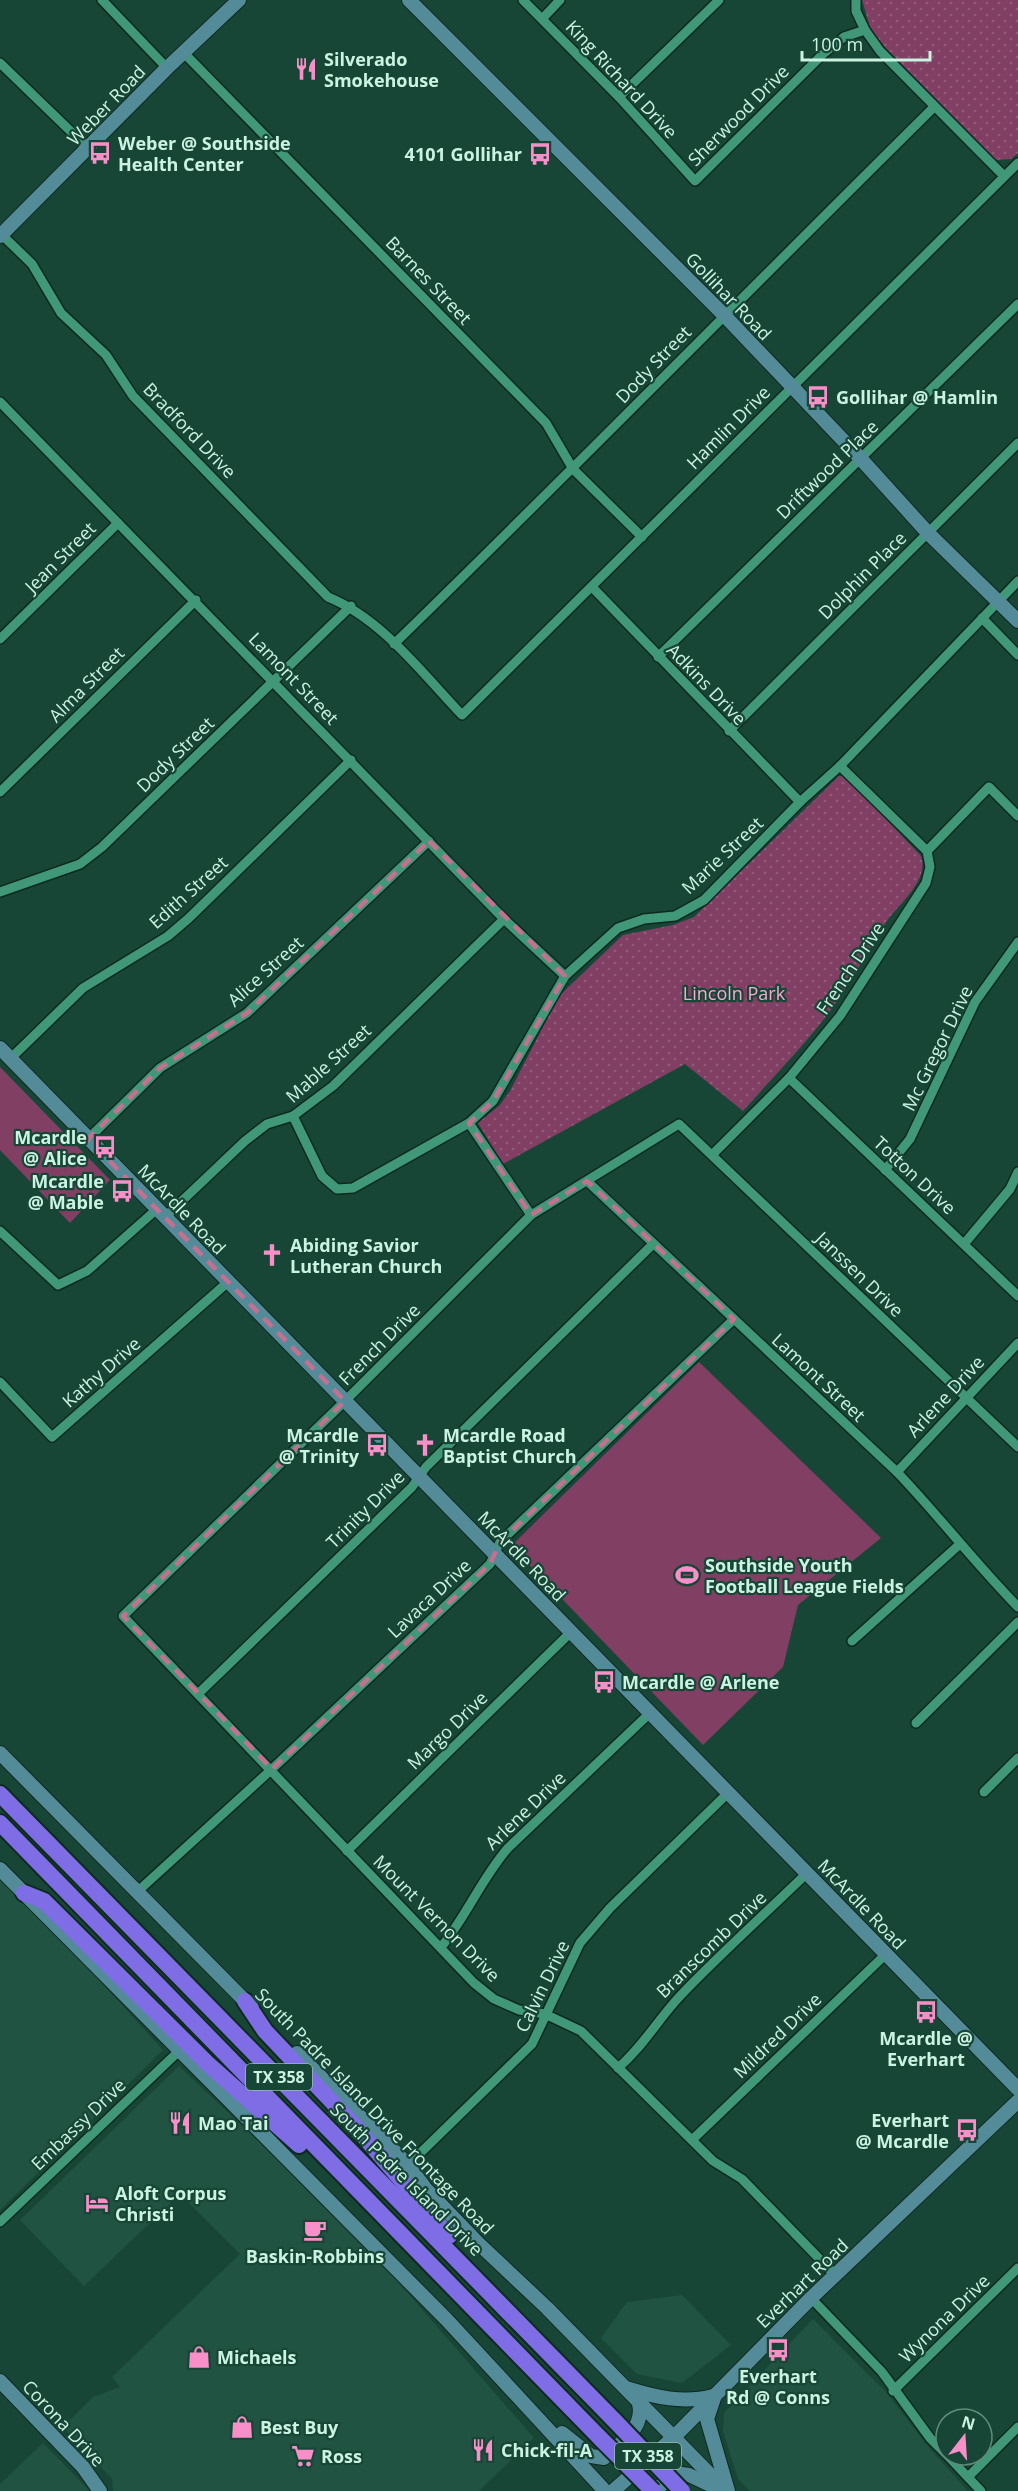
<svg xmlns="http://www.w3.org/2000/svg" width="1018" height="2491" viewBox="0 0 1018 2491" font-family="'Open Sans',sans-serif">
	<defs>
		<pattern id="grass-dots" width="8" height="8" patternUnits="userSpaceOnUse" patternTransform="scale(1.5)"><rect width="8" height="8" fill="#813f64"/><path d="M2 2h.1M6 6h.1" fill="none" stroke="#925b7a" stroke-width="1.8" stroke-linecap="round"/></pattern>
	</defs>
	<rect width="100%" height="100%" fill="#184636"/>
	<g fill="#205341">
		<path d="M0,1877l59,59 104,114 -163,160z"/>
		<path d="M179,2066l129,122 79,81 147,169 -55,53h-366l-1,-12 -49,-52 30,-30 27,-10 -8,-10 128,-123 -60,-60 -96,92 -64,-66z"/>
		<path d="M682,2295l49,50 -49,38 -45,-9 -36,-36 26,-36z"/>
		<path d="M813,2319l73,73 44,57 38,42h-218l-12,-12 -15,-48 1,-18z"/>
		<path d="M43,2443l44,45 1,3h-88v-7z"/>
	</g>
	<g fill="url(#grass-dots)">
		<path d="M862,0h156v153l-7,6 -16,1 -111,-114 -13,-16z"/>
		<path d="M839,776h6l76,80c9,25 -24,49 -37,69 -18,29 -33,59 -54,86 -26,35 -58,67 -87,100l-58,-47 -182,100 -25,-41 22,-18 10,-14 49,-95 64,-61 50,-10 21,-8z"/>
	</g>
	<g fill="#813f64">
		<path d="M0,1067l110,113 -40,43 -70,-73z"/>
		<path d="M699,1362l182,176 -83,67 -15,62 -80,78 -192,-199z"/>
	</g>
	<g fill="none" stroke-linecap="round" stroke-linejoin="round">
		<g stroke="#0e2a20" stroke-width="12">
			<g id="street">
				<path d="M102,0l65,68"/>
				<path d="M523,0l96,97 76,84 128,-127 21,-17 21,-7 -9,-19v-11"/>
				<path d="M542,19l18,-19"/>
				<path d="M865,30l15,21 124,125"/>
				<path d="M183,52l363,371 27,46 69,68"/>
				<path d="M0,63l89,86"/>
				<path d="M619,97l100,-97"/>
				<path d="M0,233l32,31 29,49 45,42 27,41 195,201c54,22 94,76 134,118l556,-552"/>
				<path d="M0,402l504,517 61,57"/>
				<path d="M592,587l208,215"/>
				<path d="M982,618l36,37"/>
				<path d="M0,639l118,-116"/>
				<path d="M394,644c182,-177 359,-358 540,-537"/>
				<path d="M658,657l360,-353"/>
				<path d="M729,731l289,-288"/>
				<path d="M840,766l87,85"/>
				<path d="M0,792l196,-192"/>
				<path d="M0,892l80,-28 22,-17 249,-241"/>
				<path d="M10,1059l73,-71 85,-52 21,-18 162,-158"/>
				<path d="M789,1078l229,218"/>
				<path d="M293,1116l29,60 15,13 16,-1 116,-65 24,-22 72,-125 53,-48 26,-9 31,-3 29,-16 96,-98 40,-36 178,-185"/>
				<path d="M469,1123l62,92"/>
				<path d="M88,1139l72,-71 87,-55 182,-172"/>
				<path d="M712,1155l77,-77 51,-62 86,-133 4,-16 -3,-16 62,-64 29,29"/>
				<path d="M885,1170l25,-31 65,-137 43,-60"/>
				<path d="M587,1181l310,291c42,44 78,91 121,135"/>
				<path d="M165,1217l80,-76 22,-17 26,-8 40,-30 171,-167"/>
				<path d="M0,1231l58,54 29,-14 70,-62"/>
				<path d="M964,1244l46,-55 8,-17"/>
				<path d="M0,1382l52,55 176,-155"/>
				<path d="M897,1472l121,-129"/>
				<path d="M852,1641l108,-97"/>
				<path d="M199,1693l213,-206 14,-20 227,-223"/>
				<path d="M916,1723l102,-101"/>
				<path d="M984,1792l34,-34"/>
				<path d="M347,1851l224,-219"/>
				<path d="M137,1892l135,-123 218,-205 10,-22 234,-223"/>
				<path d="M442,1946c25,-31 40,-68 66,-98l142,-135"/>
				<path d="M618,2068c25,-21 40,-49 63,-73 40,-42 84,-81 126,-122"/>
				<path d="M692,2140l194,-186"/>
				<path d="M408,2165l124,-121 48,-101 30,-35 118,-115"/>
				<path d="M0,2222l180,-172"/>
				<path d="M835,2275l-93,-96 -29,-18 -132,-130 -36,-17 -26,-4 -25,-11 -20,-16 -351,-367 222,-215 186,-186 148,-91 339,323"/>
				<path d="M811,2298l71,74 48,66 16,16"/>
				<path d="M893,2391l125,-123"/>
				<path d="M947,2455l34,36"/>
				<path d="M968,2477l50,-50"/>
			</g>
		</g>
		<g stroke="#0e2a20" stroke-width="16">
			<g id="secondary">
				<path d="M409,0l315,315 137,144 67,74 90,88"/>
				<path d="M0,236l167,-168 72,-68"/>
				<path d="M0,1048l1018,1041"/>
				<path d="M0,1753l252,255"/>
				<path d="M0,1869l447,451 158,171"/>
				<path d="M297,2053l111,112 17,23 54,56 68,64 179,183"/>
				<path d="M0,2381l83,86 17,24"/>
				<path d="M626,2388c29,9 57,16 87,8"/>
				<path d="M714,2398l-7,21 21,72"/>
				<path d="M562,2433l29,23 13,2c17,-16 41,-29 35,-55"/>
				<path d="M613,2491l61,-54 137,-139 207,-197"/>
				<path d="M655,2491l19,-18 15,2 30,14"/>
			</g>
		</g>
		<g stroke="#0e2a20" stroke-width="20">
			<g id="highway">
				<path d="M0,1794l614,626"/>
				<path d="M0,1823l599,614"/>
				<path d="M24,1893l20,8 163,162 92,82"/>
				<path d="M245,2001l20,30 90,95 94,110"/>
			</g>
		</g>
		<use href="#street" stroke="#419879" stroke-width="9"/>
		<use href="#secondary" stroke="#548b99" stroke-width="14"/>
		<use href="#highway" stroke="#7f6de5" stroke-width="16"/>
		<g stroke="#0e2a20" stroke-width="20" stroke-linecap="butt">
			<g id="highway-bridge">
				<path d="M614,2420l68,71"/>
				<path d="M599,2437l54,54"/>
			</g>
		</g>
		<use href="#highway-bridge" stroke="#7f6de5" stroke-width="16"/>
	</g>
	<path fill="none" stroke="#c67091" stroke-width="4.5" stroke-dasharray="12 8" stroke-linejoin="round" d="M429,841l136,135 -72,125 -24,22 62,92 56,-34 147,138 -234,223 -10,22 -218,205 -149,-153 222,-215 -257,-262 72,-71 87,-55z"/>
	<defs>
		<g id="restaurant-bare" transform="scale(1.8)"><path d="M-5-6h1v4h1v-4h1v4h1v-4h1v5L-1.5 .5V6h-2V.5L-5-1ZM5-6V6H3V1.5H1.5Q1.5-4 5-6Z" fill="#f98fc9" stroke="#184636" stroke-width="2.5" paint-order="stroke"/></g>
		<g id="bus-bare" transform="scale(1.8)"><path d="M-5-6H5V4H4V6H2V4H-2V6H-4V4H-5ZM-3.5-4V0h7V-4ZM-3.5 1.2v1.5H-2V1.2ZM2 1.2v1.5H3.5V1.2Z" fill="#f98fc9" stroke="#184636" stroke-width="2.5" paint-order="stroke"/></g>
		<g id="church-bare" transform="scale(1.8)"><path d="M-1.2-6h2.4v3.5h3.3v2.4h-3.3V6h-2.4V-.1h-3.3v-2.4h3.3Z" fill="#f98fc9" stroke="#184636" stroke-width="2.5" paint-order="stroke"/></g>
		<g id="stadium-bare" transform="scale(1.8)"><path d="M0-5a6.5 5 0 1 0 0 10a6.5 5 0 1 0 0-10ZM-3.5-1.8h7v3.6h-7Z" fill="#f98fc9" stroke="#184636" stroke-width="2.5" paint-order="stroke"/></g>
		<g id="hotel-bare" transform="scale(1.8)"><path d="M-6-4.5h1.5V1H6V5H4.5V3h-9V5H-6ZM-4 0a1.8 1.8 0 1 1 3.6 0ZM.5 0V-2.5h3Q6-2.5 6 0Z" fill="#f98fc9" stroke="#184636" stroke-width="2.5" paint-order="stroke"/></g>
		<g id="cafe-bare" transform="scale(1.8)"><path d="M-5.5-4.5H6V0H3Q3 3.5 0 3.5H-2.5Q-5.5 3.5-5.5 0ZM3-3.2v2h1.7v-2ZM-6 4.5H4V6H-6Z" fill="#f98fc9" stroke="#184636" stroke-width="2.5" paint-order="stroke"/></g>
		<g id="shop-bare" transform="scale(1.8)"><path d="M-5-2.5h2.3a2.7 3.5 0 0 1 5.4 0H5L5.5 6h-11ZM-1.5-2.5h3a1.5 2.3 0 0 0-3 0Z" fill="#f98fc9" stroke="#184636" stroke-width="2.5" paint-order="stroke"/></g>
		<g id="supermarket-bare" transform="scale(1.8)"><path d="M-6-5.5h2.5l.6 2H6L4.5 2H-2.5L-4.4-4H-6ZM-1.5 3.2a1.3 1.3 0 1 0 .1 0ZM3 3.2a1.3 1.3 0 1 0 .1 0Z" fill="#f98fc9" stroke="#184636" stroke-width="2.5" paint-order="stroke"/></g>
	</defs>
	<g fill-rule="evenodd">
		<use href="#restaurant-bare" x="306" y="69"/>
		<use href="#bus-bare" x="100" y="153"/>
		<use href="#bus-bare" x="540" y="154"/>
		<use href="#bus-bare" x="818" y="397"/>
		<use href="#bus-bare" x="105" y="1147"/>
		<use href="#bus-bare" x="122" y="1191"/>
		<use href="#church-bare" x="272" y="1255"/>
		<use href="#bus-bare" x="377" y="1445"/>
		<use href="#church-bare" x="425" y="1445"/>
		<use href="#stadium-bare" x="687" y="1575"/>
		<use href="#bus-bare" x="604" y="1682"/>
		<use href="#bus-bare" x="926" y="2012"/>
		<use href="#restaurant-bare" x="180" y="2123"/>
		<use href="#bus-bare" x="967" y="2130"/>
		<use href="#hotel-bare" x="97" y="2203"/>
		<use href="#cafe-bare" x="315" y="2230"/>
		<use href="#bus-bare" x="778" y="2350"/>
		<use href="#shop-bare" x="199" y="2357"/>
		<use href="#shop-bare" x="242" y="2427"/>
		<use href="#restaurant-bare" x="483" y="2450"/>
		<use href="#supermarket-bare" x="303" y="2456"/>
	</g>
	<g text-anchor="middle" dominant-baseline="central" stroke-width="4.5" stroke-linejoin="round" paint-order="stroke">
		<g fill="#184636" stroke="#95bfae" stroke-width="1.5">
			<rect x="246" y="2064" width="66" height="26" rx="4.5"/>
			<rect x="615" y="2443" width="66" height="26" rx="4.5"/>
		</g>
		<g font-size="16" font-weight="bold" fill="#cbf3e2">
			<text x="279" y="2077">TX 358</text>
			<text x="648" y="2456">TX 358</text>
		</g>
		<g font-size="18" font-weight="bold" fill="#cbf3e2" stroke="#184636" text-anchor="start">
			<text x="324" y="59">Silverado<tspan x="324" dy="21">Smokehouse</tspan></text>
			<text x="118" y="143">Weber @ Southside<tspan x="118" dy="21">Health Center</tspan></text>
			<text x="522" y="154" text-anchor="end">4101 Gollihar</text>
			<text x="836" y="397">Gollihar @ Hamlin</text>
			<text x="87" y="1137" text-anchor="end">Mcardle<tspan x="87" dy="21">@ Alice</tspan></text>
			<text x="104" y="1181" text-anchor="end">Mcardle<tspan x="104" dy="21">@ Mable</tspan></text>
			<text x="290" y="1245">Abiding Savior<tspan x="290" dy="21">Lutheran Church</tspan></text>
			<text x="359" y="1435" text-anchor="end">Mcardle<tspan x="359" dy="21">@ Trinity</tspan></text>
			<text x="443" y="1435">Mcardle Road<tspan x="443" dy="21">Baptist Church</tspan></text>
			<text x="705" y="1565">Southside Youth<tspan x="705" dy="21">Football League Fields</tspan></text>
			<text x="622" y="1682">Mcardle @ Arlene</text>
			<text x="926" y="2038" text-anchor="middle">Mcardle @<tspan x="926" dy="21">Everhart</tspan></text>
			<text x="949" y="2120" text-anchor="end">Everhart<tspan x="949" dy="21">@ Mcardle</tspan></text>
			<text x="198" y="2123">Mao Tai</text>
			<text x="115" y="2193">Aloft Corpus<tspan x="115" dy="21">Christi</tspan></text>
			<text x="315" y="2256" text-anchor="middle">Baskin-Robbins</text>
			<text x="217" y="2357">Michaels</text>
			<text x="778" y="2376" text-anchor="middle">Everhart<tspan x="778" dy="21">Rd @ Conns</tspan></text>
			<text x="260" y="2427">Best Buy</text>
			<text x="501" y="2450">Chick-fil-A</text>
			<text x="321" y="2456">Ross</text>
		</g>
		<g font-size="18" fill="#cbf3e2" stroke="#184636">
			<text transform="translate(622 79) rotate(47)">King Richard Drive</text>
			<text transform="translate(106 105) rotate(-46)">Weber Road</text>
			<text transform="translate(738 115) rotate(-45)">Sherwood Drive</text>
			<text transform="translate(429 280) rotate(46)">Barnes Street</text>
			<text transform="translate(729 296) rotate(46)">Gollihar Road</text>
			<text transform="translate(653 364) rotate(-46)">Dody Street</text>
			<text transform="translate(728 427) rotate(-45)">Hamlin Drive</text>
			<text transform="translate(190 430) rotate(46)">Bradford Drive</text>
			<text transform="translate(827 469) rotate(-44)">Driftwood Place</text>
			<text transform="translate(60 557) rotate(-45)">Jean Street</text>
			<text transform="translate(862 575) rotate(-45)">Dolphin Place</text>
			<text transform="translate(294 678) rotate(46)">Lamont Street</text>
			<text transform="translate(86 684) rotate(-45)">Alma Street</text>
			<text transform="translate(707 684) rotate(46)">Adkins Drive</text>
			<text transform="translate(175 754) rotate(-44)">Dody Street</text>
			<text transform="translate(722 855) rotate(-43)">Marie Street</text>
			<text transform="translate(188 892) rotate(-42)">Edith Street</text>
			<text transform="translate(850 968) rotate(-56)">French Drive</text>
			<text transform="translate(265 971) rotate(-42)">Alice Street</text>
			<text transform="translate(937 1048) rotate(-64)">Mc Gregor Drive</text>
			<text transform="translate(328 1063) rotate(-42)">Mable Street</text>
			<text transform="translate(915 1175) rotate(43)">Totton Drive</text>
			<text transform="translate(182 1209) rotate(46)">McArdle Road</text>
			<text transform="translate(860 1274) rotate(44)">Janssen Drive</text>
			<text transform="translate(379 1344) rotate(-45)">French Drive</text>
			<text transform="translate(101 1372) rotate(-41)">Kathy Drive</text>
			<text transform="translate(819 1377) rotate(43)">Lamont Street</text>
			<text transform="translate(945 1396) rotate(-47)">Arlene Drive</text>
			<text transform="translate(365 1509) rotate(-45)">Trinity Drive</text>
			<text transform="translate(522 1556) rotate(46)">McArdle Road</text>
			<text transform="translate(429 1598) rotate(-43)">Lavaca Drive</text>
			<text transform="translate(447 1730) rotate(-44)">Margo Drive</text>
			<text transform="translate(525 1810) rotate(-44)">Arlene Drive</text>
			<text transform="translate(862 1904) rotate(46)">McArdle Road</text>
			<text transform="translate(437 1918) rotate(45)">Mount Vernon Drive</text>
			<text transform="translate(711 1944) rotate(-44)">Branscomb Drive</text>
			<text transform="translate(542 1986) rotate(-64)">Calvin Drive</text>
			<text transform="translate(777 2035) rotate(-44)">Mildred Drive</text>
			<text transform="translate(375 2111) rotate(46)">South Padre Island Drive Frontage Road</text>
			<text transform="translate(78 2124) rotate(-44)">Embassy Drive</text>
			<text transform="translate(407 2179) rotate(45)">South Padre Island Drive</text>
			<text transform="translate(802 2283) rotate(-44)">Everhart Road</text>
			<text transform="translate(944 2318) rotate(-44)">Wynona Drive</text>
			<text transform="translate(64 2423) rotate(47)">Corona Drive</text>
		</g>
		<g font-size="18" fill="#f7aad2" stroke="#184636">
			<text x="734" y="993">Lincoln Park</text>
		</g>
	</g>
	<g transform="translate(964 2437) rotate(17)"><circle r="28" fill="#184636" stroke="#608b7b" stroke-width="1.5"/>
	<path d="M0-4.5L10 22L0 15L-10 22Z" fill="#f98fc9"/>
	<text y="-9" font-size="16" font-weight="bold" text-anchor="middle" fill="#cbf3e2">N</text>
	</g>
	<path d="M802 51v9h128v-9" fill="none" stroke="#cbf3e2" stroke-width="3"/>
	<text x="811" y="51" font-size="18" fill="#cbf3e2" stroke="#184636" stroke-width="4.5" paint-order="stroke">100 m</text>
</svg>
